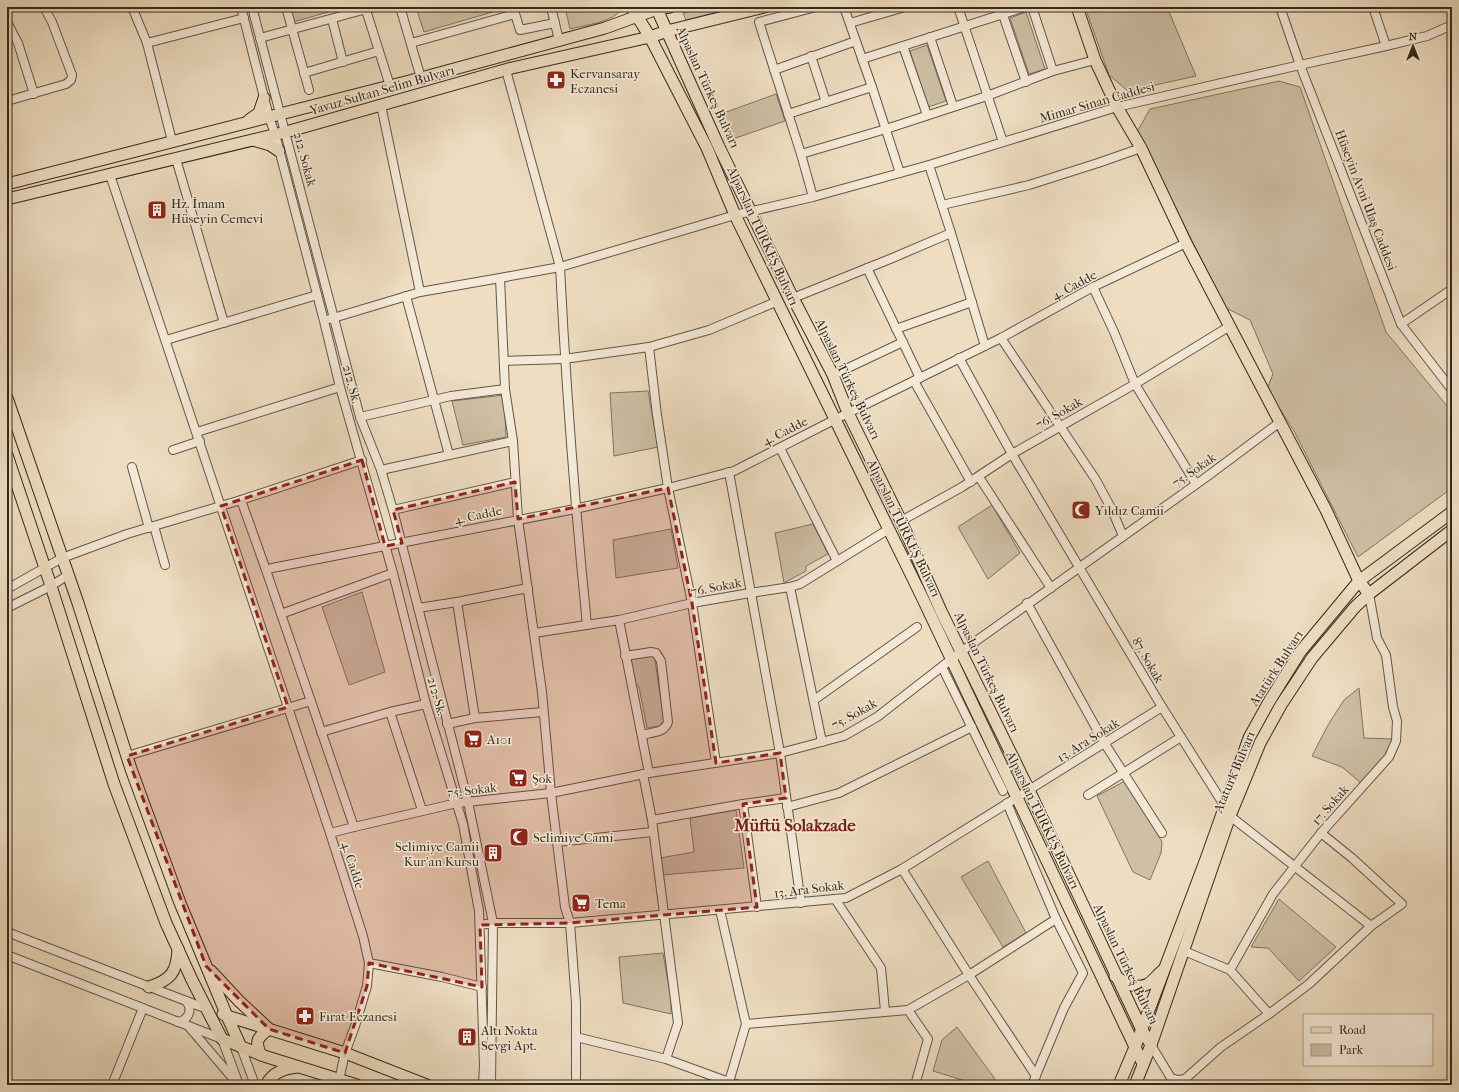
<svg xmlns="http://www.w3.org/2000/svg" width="1459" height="1092" viewBox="0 0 1459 1092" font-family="'IM FELL French Canon',serif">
	<rect width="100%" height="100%" fill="#eeddc1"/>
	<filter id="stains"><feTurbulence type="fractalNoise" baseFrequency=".005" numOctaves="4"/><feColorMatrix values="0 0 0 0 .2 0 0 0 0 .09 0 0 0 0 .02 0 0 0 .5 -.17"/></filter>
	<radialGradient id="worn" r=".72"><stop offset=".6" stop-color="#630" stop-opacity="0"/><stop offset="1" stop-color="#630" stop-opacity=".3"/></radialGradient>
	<g fill="#cebfa5" stroke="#817461">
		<path d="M289,7h57l-53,15z"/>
		<path d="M416,7h89l1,1 -82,24z"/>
		<path d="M565,7h57c-5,15 -38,18 -52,22z"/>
		<path d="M715,7h22l-51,13 -3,-7z"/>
		<path d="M1085,7h82l29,69 -68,15 -19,-16z"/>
		<path d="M1026,12l19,57 -16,5 -19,-56z"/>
		<path d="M927,45l19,56 -18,6 -18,-56z"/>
		<path d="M1279,81l21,6 86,245 66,80v76l-94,69 -64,-126 -27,-42 6,-15 -23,-54 -24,-12 -89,-176 13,-23z"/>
		<path d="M776,94l9,27 -55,19 -12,-25z"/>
		<path d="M648,391l10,56 -44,9 -4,-63z"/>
		<path d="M504,395l2,42 -43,8 -11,-44z"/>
		<path d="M992,505l28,48 -32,26 -30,-52z"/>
		<path d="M813,524l15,30 -22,12v5l-22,12 -9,-50z"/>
		<path d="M671,529l7,39 -62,10 -3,-38z"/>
		<path d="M362,592l23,80 -36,13 -27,-78z"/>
		<path d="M651,655l3,1 1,4 9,61 -5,5 -12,2 -8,-41 -5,-4 -5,-24z"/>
		<path d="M1359,688l5,50 29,1 -5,12 -27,32 -19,-16 -30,-11 16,-31 16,-25z"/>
		<path d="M1127,780l35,62 -1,11 -11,27 -17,-8 -36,-76z"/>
		<path d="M736,810l8,58 -82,7 -2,-17 34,-6 -4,-34z"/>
		<path d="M988,861l38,72 -23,14 -42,-70z"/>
		<path d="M1279,899l57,48 -37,34 -31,-33 -17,-1z"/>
		<path d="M663,953l8,47v14l-48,-11 -4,-46z"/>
		<path d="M957,1027l38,52 -3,6h-14l-45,-14 9,-31z"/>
	</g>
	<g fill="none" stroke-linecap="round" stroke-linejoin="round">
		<g stroke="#625746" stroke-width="10">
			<g id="minor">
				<path d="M132,7l15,36 25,98"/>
				<path d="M241,7l28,110 6,17 49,187 16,66 53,186 33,131 37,120 16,87 5,154 -1,20"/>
				<path d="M252,7l108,410 21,53 12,40 75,292 25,121 -2,162"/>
				<path d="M286,7l23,83"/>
				<path d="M365,7l25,79"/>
				<path d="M400,7l21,71"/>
				<path d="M513,7l7,23 35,-7"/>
				<path d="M551,7l8,33"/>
				<path d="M844,7l28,80 28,86"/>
				<path d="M958,7l45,135"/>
				<path d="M1032,7l21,64"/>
				<path d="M1280,7l20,58 101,259 51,66"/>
				<path d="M1373,7l13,39"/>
				<path d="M1003,15l23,67"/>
				<path d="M332,19l11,43"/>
				<path d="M7,22l11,21 16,51"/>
				<path d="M850,23l55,-16"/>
				<path d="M930,37l23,69"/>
				<path d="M260,38l114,-31"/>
				<path d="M147,43l97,-25"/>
				<path d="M411,43l104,-29"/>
				<path d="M903,46l24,69"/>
				<path d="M811,56l15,46"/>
				<path d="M862,59l163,-52"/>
				<path d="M506,70l54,197 175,-52 78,-18 116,-32 188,-58 183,-42 86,-19 41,-10 25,-11"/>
				<path d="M774,70l82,-29"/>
				<path d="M304,73l75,-22"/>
				<path d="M7,101l59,-17 5,-4 1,-5 -20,-53 -8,-15"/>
				<path d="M381,105l39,187"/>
				<path d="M788,114l84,-27"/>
				<path d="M801,154l85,-25 101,-33 66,-25 42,-11"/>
				<path d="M176,159l48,164"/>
				<path d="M929,165l22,68 34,113"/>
				<path d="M110,175l220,658"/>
				<path d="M813,197l-12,-43 -42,-132 57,-15"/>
				<path d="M942,205l87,-20 69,-22 43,-15"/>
				<path d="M867,268l53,110"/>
				<path d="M1093,287l21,45 21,52 61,100"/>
				<path d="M406,296l43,159"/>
				<path d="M793,298l97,-39 61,-26"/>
				<path d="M330,319l90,-27 80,-14"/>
				<path d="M1401,324l51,-35"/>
				<path d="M896,329l76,-27"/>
				<path d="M1001,338l95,142 16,30 11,26"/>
				<path d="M166,340l151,-45"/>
				<path d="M649,347l8,68 11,73 24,115 24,160"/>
				<path d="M959,358l53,96 150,253 62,98 6,11 141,110"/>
				<path d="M504,361l60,-2 85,-12 60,-17 69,-29"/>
				<path d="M833,375l70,-33"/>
				<path d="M914,381l57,101"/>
				<path d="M360,417l91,-21 54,-7"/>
				<path d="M197,432l143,-45"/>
				<path d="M780,448l57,113"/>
				<path d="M173,450l27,-9"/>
				<path d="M132,467l17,61"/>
				<path d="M381,470l132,-29"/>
				<path d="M729,472l51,281 21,150"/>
				<path d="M979,477l72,111"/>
				<path d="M393,510l122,-28"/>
				<path d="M901,521l61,-34 50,-33 123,-70 95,-58"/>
				<path d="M154,526l11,39"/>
				<path d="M266,570l-25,-70 121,-40"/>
				<path d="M790,587l32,155"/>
				<path d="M7,589l55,-31 65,-24 114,-34"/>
				<path d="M457,602l18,116"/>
				<path d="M1027,603l78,141 57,89"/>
				<path d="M7,608l44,-22 17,-11"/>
				<path d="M418,608l39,-6 71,-14"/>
				<path d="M281,614l112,-41"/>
				<path d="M619,620l30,153"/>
				<path d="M534,633l85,-13 73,-17 58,-10 40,-6 10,-3 89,-55"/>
				<path d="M625,656l26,-4 5,1 5,8 7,61c-3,11 -16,10 -26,13"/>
				<path d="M942,667l61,124"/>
				<path d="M814,700l103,-73"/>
				<path d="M390,712l32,98"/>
				<path d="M447,724l28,-6 68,-6"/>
				<path d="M321,732l69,-20 36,-8"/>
				<path d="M127,756l184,-55"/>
				<path d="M643,774l9,46 26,203 -12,36"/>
				<path d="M1088,795l93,-58"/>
				<path d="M1007,803l49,116 27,54 -19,35 -32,77"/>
				<path d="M743,804l14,103"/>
				<path d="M787,807l52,-14 133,-66"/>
				<path d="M652,820l91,-16 43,-6"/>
				<path d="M354,827l103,-24 94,-10 98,-20 131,-20 64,-17 33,-19 85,-66 243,-173 75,-56"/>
				<path d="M557,842l96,-10"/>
				<path d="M835,899l46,69 4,43"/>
				<path d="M480,925l13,-2h77l276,-25 56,-29 260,-162"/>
				<path d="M7,932l200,77"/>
				<path d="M1184,951l46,19 43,-76 48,-61 68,-76 7,-16 1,-20 -4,-14 -7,-52 -9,-17 -8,-44"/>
				<path d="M7,955l215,84 17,46"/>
				<path d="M1230,970l39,44"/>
				<path d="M482,987l-40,-10 -73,-14 -6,-27 -33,-103 24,-6 -88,-257 6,-2 303,-59 97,-22 62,-16 102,-52 165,-81 92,-51 93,-44"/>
				<path d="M908,1010l20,29 -13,46"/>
				<path d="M178,1022c11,-2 15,-13 8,-21"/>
				<path d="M746,1024l162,-14 61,-35 -67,-106"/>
				<path d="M189,1027l47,55"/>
				<path d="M576,1037l90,22 63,23 17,-58 -26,-114"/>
				<path d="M1151,1045l20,33 7,2 7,-1 36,-32 48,-33 40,-30 62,-58 31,-22 -50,-46 -31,-25"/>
				<path d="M241,1047l14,38"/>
				<path d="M1036,1076l-67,-101 87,-56"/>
				<path d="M112,1085l31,-77"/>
				<path d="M338,1085l7,-32 10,-27 12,-40 2,-23"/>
				<path d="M576,1085v-82l-6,-80 -5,-16 -14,-114 -9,-101 -24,-173 -5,-78 -8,-52 -5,-111 60,-11c6,120 15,239 27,358"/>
				<path d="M728,1085l1,-3 10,3"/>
			</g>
		</g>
		<g stroke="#342a1d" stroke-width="13">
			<g id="major">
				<path d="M632,7l5,9 13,21 57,111 28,67 187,382 221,467"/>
				<path d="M656,7l63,140 74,151 40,77 15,38 53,108 40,90 88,179 112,238 10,17"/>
				<path d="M1077,7l18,53 22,47 24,41 45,95 140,267 33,71 10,13"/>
				<path d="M249,120l10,-7 5,-15"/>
				<path d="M253,140l17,5 9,6"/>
				<path d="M7,184l414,-106 184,-50 52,-19 13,-2"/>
				<path d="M7,199l279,-67 226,-64 138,-31 17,-6 97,-24"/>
				<path d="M7,398l71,205 53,166 49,134 47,113 118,37 82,32"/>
				<path d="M7,455l44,131 63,198 52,139 26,57 30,59 42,17 93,29"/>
				<path d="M211,971l28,30 30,28c-11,8 -15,12 -8,26"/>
				<path d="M1115,976c8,6 22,14 33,8 5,-3 9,-9 14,-13"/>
				<path d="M149,987c22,-7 28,-15 29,-38"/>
				<path d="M223,1014l4,2 14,31"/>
				<path d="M266,1085c7,-13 17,-16 31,-18"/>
				<path d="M1119,1085l16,-38 71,-188 43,-121 21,-38 30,-48 59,-71 93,-69"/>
				<path d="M1135,1085l16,-40 79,-229 30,-73 21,-38 31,-47 43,-51 14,-13 83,-64"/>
			</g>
		</g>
		<use href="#minor" stroke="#f4e9d7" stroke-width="8"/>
		<use href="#major" stroke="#eeddc1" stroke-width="11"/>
	</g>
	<path fill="#8f2418" fill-opacity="0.2" stroke="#8f2418" stroke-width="3" stroke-dasharray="8 5" stroke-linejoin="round" d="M362,460l23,86 17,-3 -9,-33 122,-28 3,37 150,-31 24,115 24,160 64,-10 6,45 -43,6 14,103 -187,16 -90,2 2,62 -113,-24 -2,23 -22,67 -76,-24 -63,-63 -79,-210 161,-49 -67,-201z"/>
	<defs>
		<g id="pharmacy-square" transform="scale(1)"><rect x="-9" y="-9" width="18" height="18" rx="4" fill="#8f2418" stroke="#f4e9d7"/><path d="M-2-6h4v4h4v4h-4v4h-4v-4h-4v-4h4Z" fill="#fff"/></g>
		<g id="building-square" transform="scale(1)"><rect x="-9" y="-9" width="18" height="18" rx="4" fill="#8f2418" stroke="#f4e9d7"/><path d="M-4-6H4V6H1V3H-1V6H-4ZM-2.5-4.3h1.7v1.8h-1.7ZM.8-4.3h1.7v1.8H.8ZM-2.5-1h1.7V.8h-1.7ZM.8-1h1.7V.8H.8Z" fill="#fff"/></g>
		<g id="mosque-square" transform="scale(1)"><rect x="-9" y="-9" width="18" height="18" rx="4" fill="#8f2418" stroke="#f4e9d7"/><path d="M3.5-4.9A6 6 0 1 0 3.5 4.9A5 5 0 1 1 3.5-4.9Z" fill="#fff"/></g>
		<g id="supermarket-square" transform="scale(1)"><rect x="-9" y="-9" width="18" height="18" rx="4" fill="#8f2418" stroke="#f4e9d7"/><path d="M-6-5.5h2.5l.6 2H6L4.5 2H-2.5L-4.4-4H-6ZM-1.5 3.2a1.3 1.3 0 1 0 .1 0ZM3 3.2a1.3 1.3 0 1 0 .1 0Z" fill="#fff"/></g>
	</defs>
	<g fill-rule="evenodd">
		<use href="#pharmacy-square" x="556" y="80"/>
		<use href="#building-square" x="157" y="210"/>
		<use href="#mosque-square" x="1081" y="510"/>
		<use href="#supermarket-square" x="473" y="739"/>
		<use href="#supermarket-square" x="518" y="778"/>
		<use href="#mosque-square" x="519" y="837"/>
		<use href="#building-square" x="493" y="853"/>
		<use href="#supermarket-square" x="581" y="903"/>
		<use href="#pharmacy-square" x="305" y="1016"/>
		<use href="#building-square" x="467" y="1037"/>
	</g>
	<g text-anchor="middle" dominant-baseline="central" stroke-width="3" stroke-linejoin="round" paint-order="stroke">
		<g font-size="13" fill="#342a1d" stroke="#f4e9d7" text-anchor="start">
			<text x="570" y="73">Kervansaray<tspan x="570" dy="15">Eczanesi</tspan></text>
			<text x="171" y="203">Hz. İmam<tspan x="171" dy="15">Hüseyin Cemevi</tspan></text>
			<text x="1095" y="510">Yıldız Camii</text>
			<text x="487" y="739">A101</text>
			<text x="532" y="778">Şok</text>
			<text x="533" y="837">Selimiye Cami</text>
			<text x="479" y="846" text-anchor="end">Selimiye Camii<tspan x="479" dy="15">Kur'an Kursu</tspan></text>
			<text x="595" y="903">Tema</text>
			<text x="319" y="1016">Fırat Eczanesi</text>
			<text x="481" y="1030">Altı Nokta<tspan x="481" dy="15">Sevgi Apt.</tspan></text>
		</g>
		<g font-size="13" fill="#342a1d" stroke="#f4e9d7">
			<text transform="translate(708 87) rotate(65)">Alpaslan Türkeş Bulvarı</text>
			<text transform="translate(382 90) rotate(-16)">Yavuz Sultan Selim Bulvarı</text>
			<text transform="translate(1097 102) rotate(-16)">Mimar Sinan Caddesi</text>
			<text transform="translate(305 159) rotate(75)">212. Sokak</text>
			<text transform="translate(1366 200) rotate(69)">Hüseyin Avni Ulaş Caddesi</text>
			<text transform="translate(763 236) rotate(65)">Alparslan TÜRKEŞ Bulvarı</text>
			<text transform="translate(1074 285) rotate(-28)">4. Cadde</text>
			<text transform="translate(848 379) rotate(64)">Alpaslan Türkeş Bulvarı</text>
			<text transform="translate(352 384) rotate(75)">212. Sk.</text>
			<text transform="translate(1059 413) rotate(-30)">76. Sokak</text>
			<text transform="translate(785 431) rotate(-27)">4. Cadde</text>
			<text transform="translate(1194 470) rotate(-35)">75. Sokak</text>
			<text transform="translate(478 515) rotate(-12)">4. Cadde</text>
			<text transform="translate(904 528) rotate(64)">Alparslan TÜRKEŞ Bulvarı</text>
			<text transform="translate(716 587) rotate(-11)">76. Sokak</text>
			<text transform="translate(1148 660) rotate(60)">87. Sokak</text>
			<text transform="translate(1276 668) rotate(-57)">Atatürk Bulvarı</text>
			<text transform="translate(987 672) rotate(64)">Alpaslan Türkeş Bulvarı</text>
			<text transform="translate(437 696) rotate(74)">212. Sk.</text>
			<text transform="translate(854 714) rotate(-29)">75. Sokak</text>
			<text transform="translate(1088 740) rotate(-32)">13. Ara Sokak</text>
			<text transform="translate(1234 772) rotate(-67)">Ataturk Bulvarı</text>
			<text transform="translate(472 790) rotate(-7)">75. Sokak</text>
			<text transform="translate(1330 805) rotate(-49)">17. Sokak</text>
			<text transform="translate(1043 820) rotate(64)">Alparslan TÜRKEŞ Bulvarı</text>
			<text transform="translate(353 865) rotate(72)">4. Cadde</text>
			<text transform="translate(809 889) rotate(-7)">13. Ara Sokak</text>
			<text transform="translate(1126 964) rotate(64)">Alpaslan Türkeş Bulvarı</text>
		</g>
		<g font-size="17" font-weight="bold" fill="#7a1f14" stroke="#f4e9d7">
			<text x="795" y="825">Müftü Solakzade</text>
		</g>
	</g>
	<rect width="1459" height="1092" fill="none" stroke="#eeddc1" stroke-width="24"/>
	<rect x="8" y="8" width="1443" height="1076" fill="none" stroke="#342a1d" stroke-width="2"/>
	<rect x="12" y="12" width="1435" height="1068" fill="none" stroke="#342a1d"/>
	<rect x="1303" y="1014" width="130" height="52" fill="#f4e9d7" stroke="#a79d8d"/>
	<rect x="1311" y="1027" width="20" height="6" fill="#eeddc1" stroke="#a79d8d"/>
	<text x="1339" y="1034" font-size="12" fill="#342a1d">Road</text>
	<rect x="1311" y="1044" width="20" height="12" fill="#cebfa5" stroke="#a79d8d"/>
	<text x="1339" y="1054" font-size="12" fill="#342a1d">Park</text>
	<g transform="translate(1413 46)" stroke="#f4e9d7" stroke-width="3" paint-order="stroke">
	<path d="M0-3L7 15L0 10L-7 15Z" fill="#342a1d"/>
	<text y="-6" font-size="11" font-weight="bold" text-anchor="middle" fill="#342a1d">N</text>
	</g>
	<rect width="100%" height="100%" filter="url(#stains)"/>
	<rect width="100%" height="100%" fill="url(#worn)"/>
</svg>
